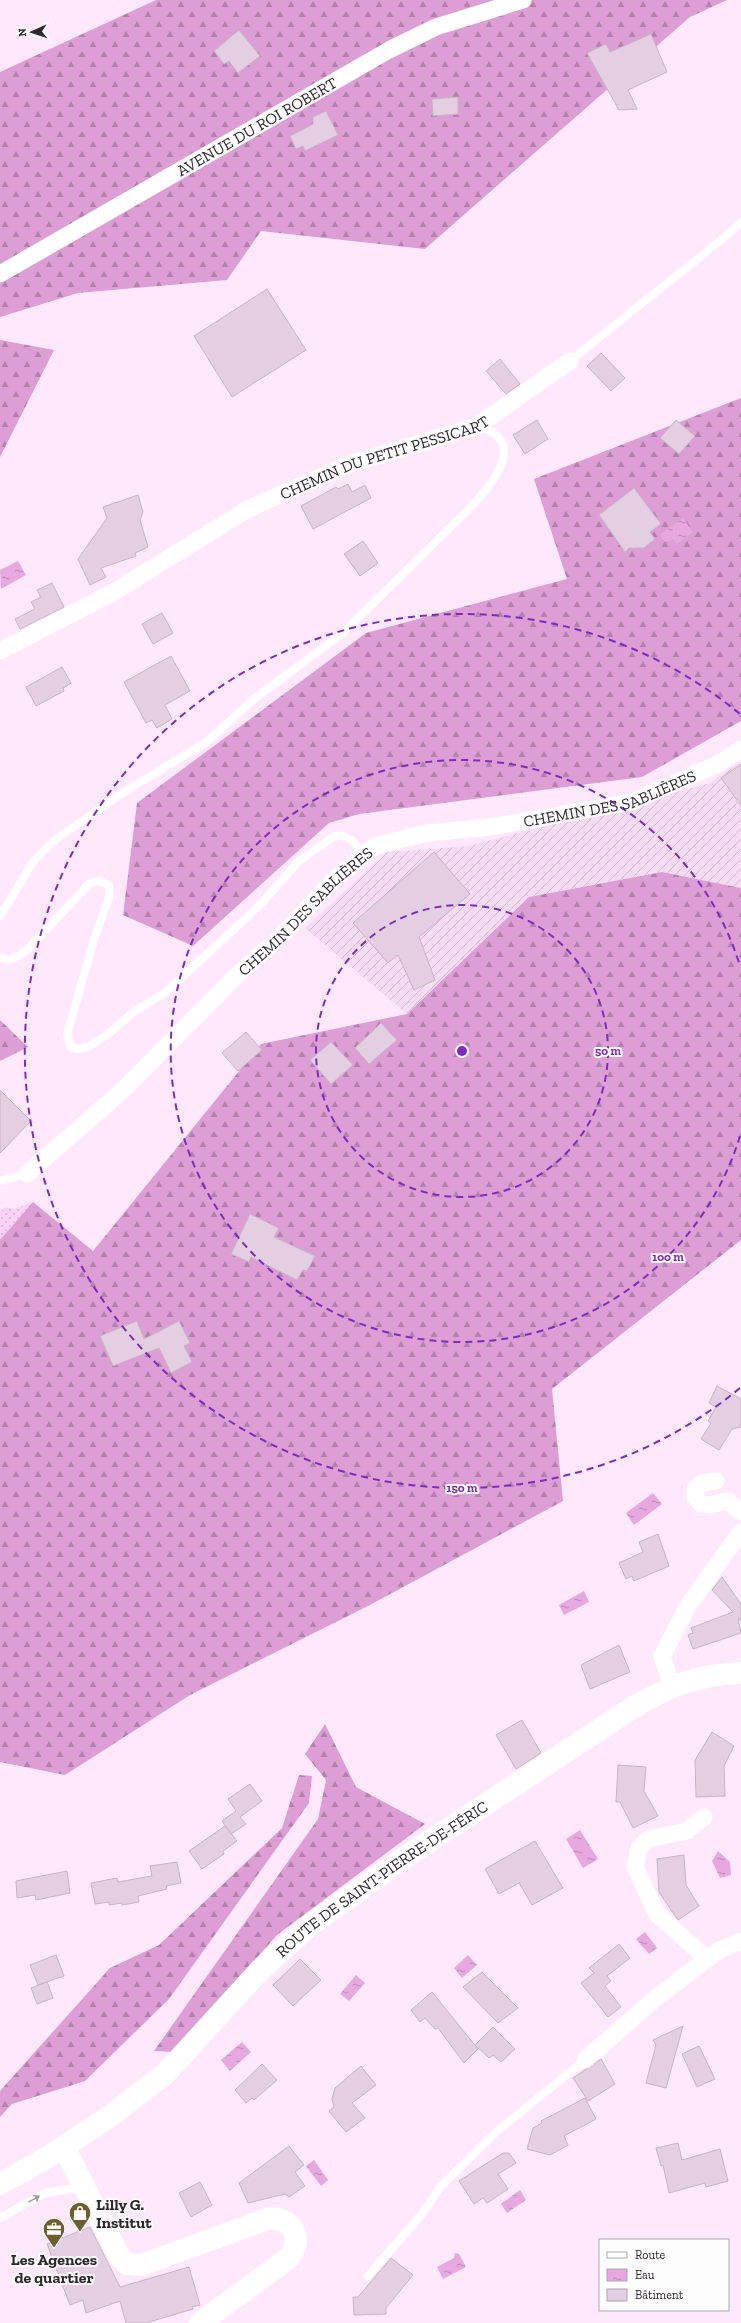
<svg xmlns="http://www.w3.org/2000/svg" width="741" height="2323" viewBox="0 0 741 2323" font-family="'Zilla Slab',serif">
	<defs>
		<pattern id="industrial-furrows" width="10" height="10" patternUnits="userSpaceOnUse"><rect width="10" height="10" fill="#f7daf3"/><path d="M-1 1l2-2M0 10L10 0M9 11l2-2" fill="none" stroke="#d4bbd1"/></pattern>
		<pattern id="grass-dots" width="8" height="8" patternUnits="userSpaceOnUse"><rect width="8" height="8" fill="#fed1f7"/><path d="M2 2h.1M6 6h.1" fill="none" stroke="#dab3d4" stroke-width="1.8" stroke-linecap="round"/></pattern>
		<pattern id="forest-firs" width="22" height="20" patternUnits="userSpaceOnUse"><rect width="22" height="20" fill="#dc9ed4"/><path d="M5 1l3.5 6h-7zM16 11l3.5 6h-7z" fill="#b381ac"/></pattern>
		<pattern id="water-ripples" width="26" height="14" patternUnits="userSpaceOnUse"><rect width="26" height="14" fill="#e6a8de"/><path d="M2 4q2-2 4 0t4 0M15 11q2-2 4 0t4 0" fill="none" stroke="#bb89b4"/></pattern>
	</defs>
	<rect width="100%" height="100%" fill="#ffe8fb"/>
	<path fill="url(#industrial-furrows)" d="M741,762v126l-79,-16 -133,25 -122,117 -102,-86 82,-76 82,-6 238,-62z"/>
	<path fill="url(#grass-dots)" d="M33,1202l-33,38v-28l5,-5 9,2z"/>
	<g fill="url(#forest-firs)">
		<path d="M156,0h571l-37,17 -265,232 -164,-18 -34,49 -149,13 -78,24v-245z"/>
		<path d="M0,340l54,10 -54,107z"/>
		<path d="M741,398v323l-99,56 -283,37 -30,9 -136,123 -70,-31 14,-112 229,-170 201,-54 -33,-100z"/>
		<path d="M662,872l79,16v352l-189,149 11,112 -197,106 -176,88 -125,80 -65,-13v-522l33,-38 60,49 168,-207 146,-30 122,-117z"/>
		<path d="M0,1020l28,27 -28,14z"/>
		<path d="M325,1724l31,63 69,37 -148,111 -104,117 -19,-1 164,-232 8,-39 -21,-26z"/>
		<path d="M299,1775l13,1 -3,27 -140,196 -84,82 -73,23 -12,13v-26l110,-123 49,-23 123,-117z"/>
	</g>
	<g fill="url(#water-ripples)">
		<path d="M683,518l10,14 -16,12 -4,-5 -7,4 -6,-8z"/>
		<path d="M18,561l8,14 -25,14 -1,-19z"/>
		<path d="M653,1493l9,11 -28,21 -8,-12z"/>
		<path d="M584,1591l5,11 -25,13 -5,-10z"/>
		<path d="M580,1830l18,29 -15,9 -17,-29z"/>
		<path d="M718,1851l12,11 1,13 -11,3 -8,-17z"/>
		<path d="M645,1932l12,16 -8,6 -13,-15z"/>
		<path d="M468,1955l9,10 -15,13 -8,-10z"/>
		<path d="M356,1975l9,8 -16,18 -9,-7z"/>
		<path d="M242,2042l9,10 -21,19 -9,-11z"/>
		<path d="M314,2160l14,20 -7,6 -15,-20z"/>
		<path d="M520,2190l6,10 -19,13 -6,-9z"/>
		<path d="M455,2253l4,1 7,13 -23,12 -6,-12 17,-9z"/>
	</g>
	<g fill="#e4cee1" stroke="#c9b4c6">
		<path d="M239,30l21,26 -22,17 -9,-12 -5,3 -10,-13z"/>
		<path d="M651,34l16,38 -39,18 9,19 -18,1 -32,-57 19,-9 4,8z"/>
		<path d="M458,97v17l-25,2 -1,-17z"/>
		<path d="M326,111l12,24 -33,16 -2,-5 -7,3 -6,-13 23,-12v-7z"/>
		<path d="M267,289l39,61 -74,47 -38,-61z"/>
		<path d="M601,353l24,25 -14,13 -24,-25z"/>
		<path d="M500,359l20,25 -14,10 -20,-23z"/>
		<path d="M537,420l11,19 -23,15 -12,-19z"/>
		<path d="M676,420l19,16 -16,18 -19,-16z"/>
		<path d="M348,484l4,8 13,-7 6,13 -58,31 -12,-23 35,-19 2,2z"/>
		<path d="M634,488l27,36 -11,8 5,7 -11,9h-15l-4,4 -26,-37z"/>
		<path d="M138,495l5,17 -3,8 8,27 -13,6 1,3 -35,12 5,9 -16,8 -12,-26 29,-41 -4,-11z"/>
		<path d="M363,541l15,22 -18,13 -16,-22z"/>
		<path d="M52,583l12,24 -44,22 -5,-10 20,-10 -4,-7 10,-5 -4,-7z"/>
		<path d="M162,613l11,20 -20,11 -11,-20z"/>
		<path d="M171,656l19,35 -25,14 7,14 -15,9 -5,-8 -6,3 -22,-41z"/>
		<path d="M62,667l9,16 -8,5 1,3 -28,15 -10,-19z"/>
		<path d="M741,764v42l-20,-28z"/>
		<path d="M434,852l36,42 -51,43 16,43 -21,10 -16,-35 -10,8 -35,-40z"/>
		<path d="M381,1023l16,17 -28,24 -14,-16z"/>
		<path d="M246,1032l16,18 -24,21 -16,-18z"/>
		<path d="M331,1042l22,23 -22,19 -21,-24z"/>
		<path d="M0,1090l31,31 -31,32z"/>
		<path d="M250,1214l29,14 -5,9 41,19 -8,15 -4,-1 -6,10 -46,-23 -2,5 -18,-8z"/>
		<path d="M137,1321l7,18 35,-18 11,22 -6,3 8,16 -21,11 -12,-25 -46,18 -13,-30z"/>
		<path d="M717,1386l24,13v28l-9,2 -13,21 -18,-11 10,-16 -3,-2 8,-14 -7,-4z"/>
		<path d="M658,1534l11,32 -35,15 -2,-5 -6,3 -7,-16 24,-11 -4,-10z"/>
		<path d="M722,1577l19,27v17l-3,-3 3,15 -48,16 -5,-14 5,-2 -2,-5 42,-16 -21,-22z"/>
		<path d="M619,1645l11,27 -40,17 -9,-24z"/>
		<path d="M522,1720l19,33 -25,16 -20,-34z"/>
		<path d="M712,1732l22,14 -10,20 1,30 -29,1 -1,-37z"/>
		<path d="M618,1765l28,2 -2,24 14,25 -25,12 -13,-26h-4z"/>
		<path d="M250,1784l12,17 -22,16 6,7 -15,10 -9,-13 14,-10 -8,-12z"/>
		<path d="M225,1826l12,15 -14,10 1,3 -22,15 -13,-18z"/>
		<path d="M535,1841l28,47 -31,17 -13,-22 -20,11 -14,-25z"/>
		<path d="M684,1855l2,30 13,21 -21,14 -19,-28 -2,-33z"/>
		<path d="M177,1862l4,21 -15,3 1,3 -29,7 1,6 -17,3v-2l-13,2v-3l-14,2 -4,-21 26,-5 1,4 34,-6 -2,-10z"/>
		<path d="M67,1871l3,22 -34,7 -1,-5 -18,3 -1,-17z"/>
		<path d="M619,1944l11,14 -23,18 4,5 -6,5 16,21 -13,10 -27,-34 13,-10 -5,-5z"/>
		<path d="M56,1955l8,21 -26,9 -8,-20z"/>
		<path d="M300,1959l21,21 -28,26 -20,-21z"/>
		<path d="M482,1972l36,36 -20,15 -35,-36z"/>
		<path d="M47,1982l6,16 -16,6 -6,-16z"/>
		<path d="M432,1992l46,57 -14,14 -26,-35 -3,1 -10,-11 -5,4 -9,-12z"/>
		<path d="M683,2026l-17,62 -20,-5 10,-38 -3,-5z"/>
		<path d="M493,2027l22,22 -14,13 -8,-7 -4,3 -14,-13z"/>
		<path d="M699,2046l16,33 -18,8 -15,-33z"/>
		<path d="M601,2059l14,25 -27,17 -15,-23z"/>
		<path d="M262,2064l15,16 -23,20 -2,-2 -6,5 -11,-13z"/>
		<path d="M361,2066l15,19 -24,18 13,15 -19,14 -17,-21 5,-4 -2,-8 3,-11z"/>
		<path d="M585,2098l11,21 -32,17 4,9 -18,10 -23,-6 6,-21 9,-5 -1,-2z"/>
		<path d="M678,2143l4,17 38,-11 8,32 -22,6 -1,-4 -36,10 -6,-28 -2,1 -5,-18z"/>
		<path d="M289,2146l15,19 -9,7 10,14 -16,11 -4,-3 -37,9 -9,-20z"/>
		<path d="M503,2153h6l7,10 -18,11 10,15 -21,14 -4,-5 -9,6 -15,-23z"/>
		<path d="M200,2182l12,23 -21,12 -12,-24z"/>
		<path d="M90,2227l30,60 69,-20 11,38 -8,2 1,2 -47,14h-20l-6,-22 -34,12 -3,-13 -13,5 -23,-61z"/>
		<path d="M391,2258l22,17 -27,33v6l-32,1 -1,-18h5z"/>
	</g>
	<g fill="none" stroke-linecap="round" stroke-linejoin="round">
		<g stroke="#fff" stroke-width="8">
			<path d="M570,361l155,-124 16,-15"/>
			<path d="M0,917l33,-55 19,-20 69,-48 87,-53 46,-42 89,-66 128,-126c22,-24 58,-66 7,-81"/>
			<path d="M0,957c10,6 18,-1 26,-6l64,-68 9,-2 10,4v12l-15,43 -27,94 4,13 6,2 11,-2 19,-12 28,-24 30,-18 95,-88 39,-44 34,-24 8,-2 12,6 11,15"/>
			<path d="M0,1181l27,-7"/>
			<path d="M0,2218l45,-25 37,-6"/>
			<path d="M368,2276l54,-62 19,-28 55,-54 89,-72"/>
		</g>
		<g stroke="#fff" stroke-width="17">
			<path id="s1" d="M0,274l389,-224 47,-23 87,-27"/>
			<path id="s2" d="M0,651l112,-58 136,-84 102,-45 127,-38 93,-65"/>
			<path id="s3" d="M27,1174l95,-83 114,-115 44,-39 54,-57 41,-34 52,-13 63,-6 142,-25 86,-38 23,-15"/>
			<path d="M716,1481l-14,2 -7,6v8l6,7 9,1 17,-4 14,11"/>
			<path d="M672,1686l-10,-30 26,-50 53,-74"/>
			<path d="M704,1817l-17,14 -38,8 -10,9 -4,19 22,47 50,45 13,-9 21,-9"/>
			<path d="M585,2060l71,-62 51,-39"/>
		</g>
		<g stroke="#fff" stroke-width="22">
			<path d="M64,2147l55,109 9,8 13,1 129,-47c25,1 33,21 19,40l-89,65"/>
			<path id="s4" d="M0,2184l48,-27 61,-40 57,-44 95,-104 48,-43 92,-66 236,-155c38,-21 60,-30 104,-32"/>
		</g>
	</g>
	<defs><path id="oneway-shaft" d="M-6 0H5M1.5-3L5.5 0L1.5 3" fill="none" stroke-width="1.6" stroke-linecap="round" stroke-linejoin="round"/></defs>
	<use stroke="#a19ea1" href="#oneway-shaft" transform="translate(34 2199) rotate(-29)"/>
	<g fill="none" stroke="#7b2cbf" stroke-width="2" stroke-dasharray="7 5">
		<circle cx="462" cy="1051" r="146"/>
		<path d="M740 1136A291 291 0 1 1 740 966"/>
		<path d="M740 1388A437 437 0 1 1 740 714"/>
	</g>
	<defs>
		<g id="shop-pin" transform="scale(1.15)"><path d="M0 17L-7.5 6A9.5 9.5 0 1 1 7.5 6Z" fill="#6d5e2b" stroke="#fdfdfd"/><path d="M-5-2.5h2.3a2.7 3.5 0 0 1 5.4 0H5L5.5 6h-11ZM-1.5-2.5h3a1.5 2.3 0 0 0-3 0Z" fill="#fff"/></g>
		<g id="office-pin" transform="scale(1.15)"><path d="M0 17L-7.5 6A9.5 9.5 0 1 1 7.5 6Z" fill="#6d5e2b" stroke="#fdfdfd"/><path d="M-6-3h4V-5.5h4V-3h4V5H-6ZM-1-4.5V-3h2v-1.5ZM-6 0V1H6V0Z" fill="#fff"/></g>
	</defs>
	<g fill-rule="evenodd">
		<use href="#shop-pin" x="80" y="2213"/>
		<use href="#office-pin" x="54" y="2229"/>
	</g>
	<g text-anchor="middle" dominant-baseline="central" stroke-width="4" stroke-linejoin="round" paint-order="stroke">
		<g font-size="16" fill="#2f272e" stroke="#fdfdfd">
			<text stroke="none"><textPath href="#s1" startOffset="296">AVENUE DU ROI ROBERT</textPath></text>
			<text stroke="none"><textPath href="#s2" startOffset="432">CHEMIN DU PETIT PESSICART</textPath></text>
			<text stroke="none"><textPath href="#s3" startOffset="719">CHEMIN DES SABLIÈRES</textPath></text>
			<text stroke="none"><textPath href="#s3" startOffset="383">CHEMIN DES SABLIÈRES</textPath></text>
			<text stroke="none"><textPath href="#s4" startOffset="492">ROUTE DE SAINT-PIERRE-DE-FÉRIC</textPath></text>
		</g>
		<g font-size="16" font-weight="bold" fill="#2f272e" stroke="#fdfdfd" text-anchor="start">
			<text x="96" y="2204">Lilly G.<tspan x="96" dy="18">Institut</tspan></text>
			<text x="54" y="2259" text-anchor="middle">Les Agences<tspan x="54" dy="18">de quartier</tspan></text>
		</g>
	</g>
	<circle cx="462" cy="1051" r="6" fill="#7b2cbf" stroke="#fdfdfd" stroke-width="2"/>
	<g font-size="12" text-anchor="middle" font-weight="bold" fill="#7b2cbf" stroke="#fdfdfd" stroke-width="4" stroke-linejoin="round" paint-order="stroke">
		<text x="608" y="1055">50 m</text>
		<text x="668" y="1261">100 m</text>
		<text x="462" y="1492">150 m</text>
	</g>
	<rect x="599" y="2239" width="130" height="72" fill="#fdfdfd" stroke="#aba7aa"/>
	<rect x="607" y="2252" width="20" height="6" fill="#ffffff" stroke="#aba7aa"/>
	<text x="635" y="2259" font-size="12" fill="#2f272e">Route</text>
	<rect x="607" y="2269" width="20" height="12" fill="url(#water-ripples)" stroke="#aba7aa"/>
	<text x="635" y="2279" font-size="12" fill="#2f272e">Eau</text>
	<rect x="607" y="2289" width="20" height="12" fill="#e4cee1" stroke="#aba7aa"/>
	<text x="635" y="2299" font-size="12" fill="#2f272e">Bâtiment</text>
	<g transform="translate(32 32) rotate(267)" stroke="#fdfdfd" stroke-width="3" paint-order="stroke">
	<path d="M0-3L7 15L0 10L-7 15Z" fill="#2f272e"/>
	<text y="-6" font-size="11" font-weight="bold" text-anchor="middle" fill="#2f272e">N</text>
	</g>
</svg>
